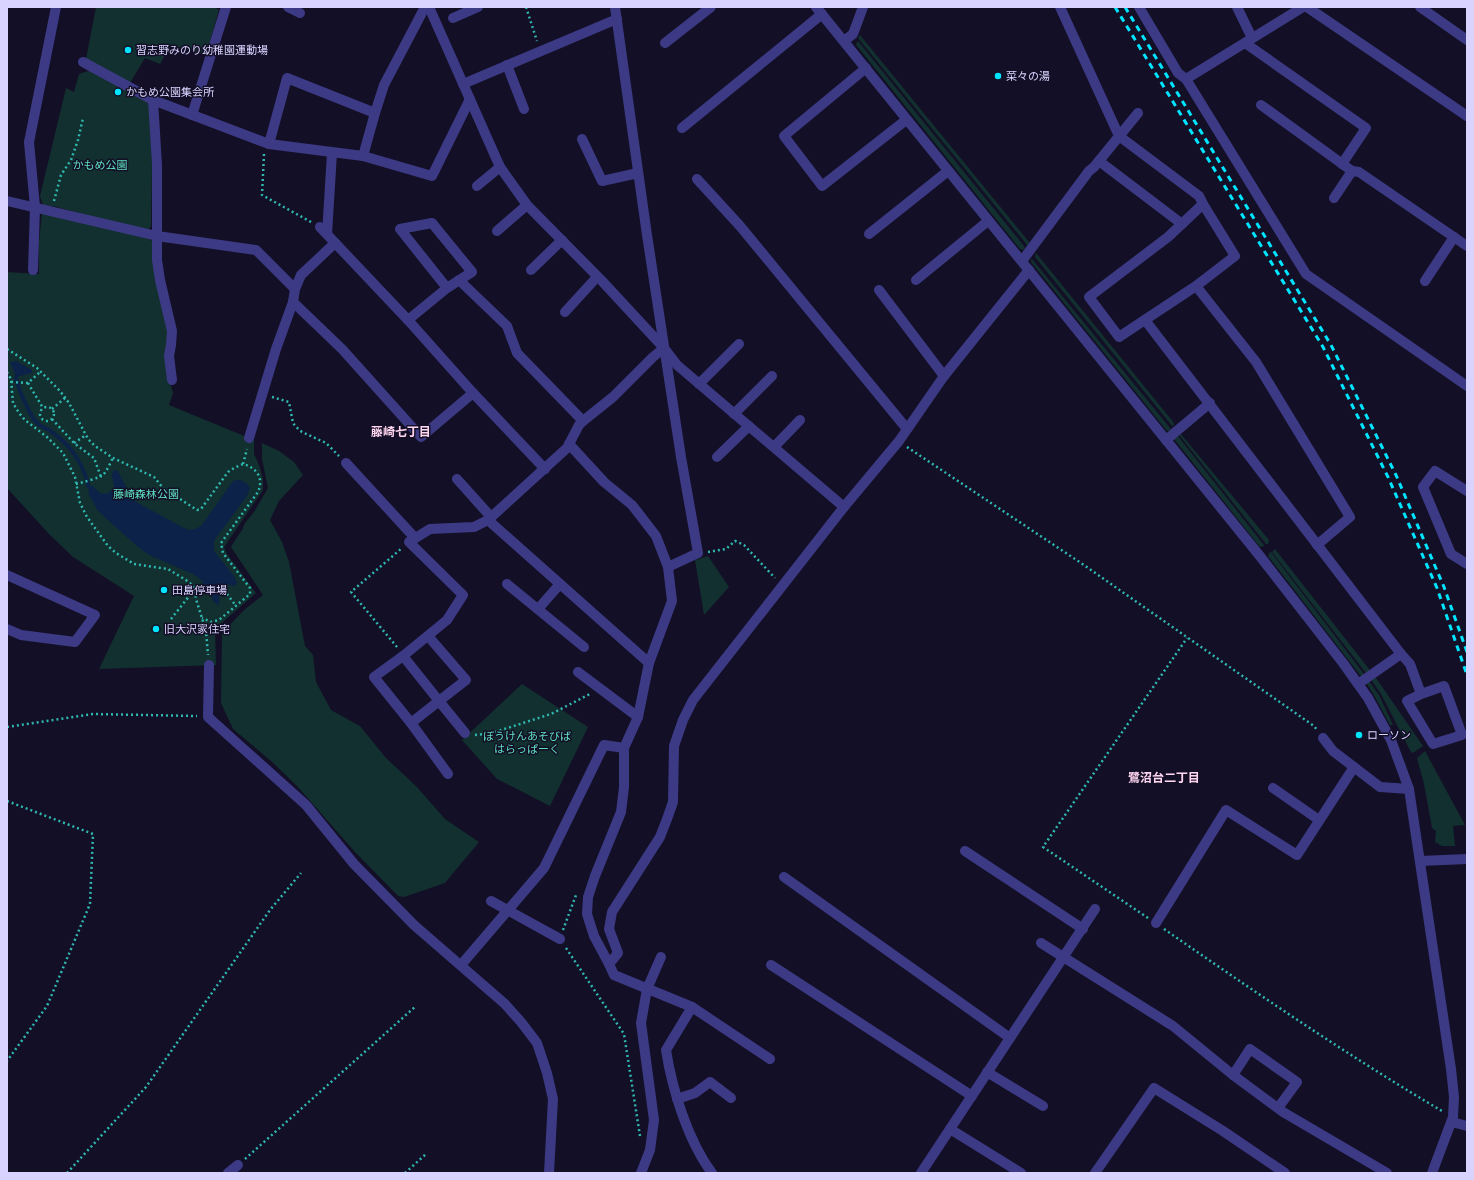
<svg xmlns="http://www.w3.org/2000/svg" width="1474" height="1180" viewBox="0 0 1474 1180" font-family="Quicksand,'Noto Sans JP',sans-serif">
	<rect width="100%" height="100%" fill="#130f26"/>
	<g fill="#12302f">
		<path d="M96,7h118l5,3 -13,45 -35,-10 -11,19 -15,-6 -15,25 -44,-24z"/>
		<path d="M860,35l169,207 -1,4 -170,-208z"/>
		<path d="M858,41l166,205 1,2 -2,2 -3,-1 -163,-203 -1,-2z"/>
		<path d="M91,70l56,31 2,4 3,59 -1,62 -3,4 -11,-1 -80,-22 -14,-2 -3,-9 26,-108 8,4 5,-18z"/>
		<path d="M42,213l99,23 10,4 4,4 12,75v53l6,21 -4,12 85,35v14l5,11 4,13v12l-39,57 3,7 29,39 -41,36 1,36 -117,4 35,-73 -61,-39 -24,-23 -42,-46v-216l32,2v-32z"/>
		<path d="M1036,253l138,170 -1,4 -138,-170z"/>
		<path d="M1032,259l138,169 1,2 -4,1 -136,-169v-2z"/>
		<path d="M1180,433l89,107 -1,4h-2l-87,-109z"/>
		<path d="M1177,435l87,110v1l-4,1 -86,-108z"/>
		<path d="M262,443l17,8 15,11 9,13 -24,26 -9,19 12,22 7,20 16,84 8,9 3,27 15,28 29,16 26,32 30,28 29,33 34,23 -34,41 -41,14 -6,-1 -43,-44 -58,-66 -26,-25 -38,-32 -12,-26 1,-70 22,-23 19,-15 -32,-48 3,-5 8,-12 3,-7 9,-11 14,-24 -6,-29z"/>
		<path d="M1275,549l94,120v2l-3,2 -94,-121z"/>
		<path d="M1270,552h1l93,122 -2,2 -2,-1 -92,-119z"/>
		<path d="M708,556l21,31 -25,28 -9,-55z"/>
		<path d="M1376,678l47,68 -10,7 -2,-1 -30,-58 -9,-13v-2z"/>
		<path d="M1369,681l10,14 14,30h-3l-15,-28 -8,-13z"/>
		<path d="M522,684l66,43 -38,79 -53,-27 -35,-39z"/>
		<path d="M1425,751l40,74 -12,1 2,20h-13l-7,-4 1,-11 -4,-3 -8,-44 -7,-26z"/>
	</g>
	<g fill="#0c2248">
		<path d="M16,361l16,9v3l-16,4 -6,-15z"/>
		<path d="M115,470l3,1 11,22 7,9 48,26 5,2 6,-1 6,-3 32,-45c7,-3 14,1 17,7l-3,8 -31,42 -2,3v10l20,25 3,7 -2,3c-3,0 -7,-2 -10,-2 -10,2 -4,15 -6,21l-3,-1 -2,-2 -13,-22 -8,-6 -44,-19 -11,-8 -40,-36 -9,-16 -1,-8 5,-1c7,9 13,11 21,2l-2,-13 1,-4z"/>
	</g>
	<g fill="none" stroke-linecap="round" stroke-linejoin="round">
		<path stroke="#0c2248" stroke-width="4" d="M16,377c1,10 15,41 22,47 4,3 8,4 11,6 6,4 14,11 19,16 11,12 17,26 21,41"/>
		<g stroke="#2fb8b0" stroke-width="2.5" stroke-dasharray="2 3" stroke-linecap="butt">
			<path d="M526,7l11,34"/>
			<path d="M264,154l-2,41 49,27"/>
			<path d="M54,201l7,-26 10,-15 7,-20 5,-22"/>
			<path d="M7,349l30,19 23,23 9,12 19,36 7,7 18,12 41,19 9,11 34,22 4,-1 27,-37 6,-4 9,-4c14,4 21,14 15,28l-37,51 2,10 27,35v6l-31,26 -8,2 -9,-4"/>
			<path d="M7,372l4,7 2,24 6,10 6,7 22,17 16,16 12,24 5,26 7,14 21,29 8,7 18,11 34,5 21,13 6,7 1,10 10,32 2,24"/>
			<path d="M11,382l17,1 12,-11"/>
			<path d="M28,383l15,25"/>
			<path d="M272,397l17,5 4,21 3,4 6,5 24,11 13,13"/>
			<circle cx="47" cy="414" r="7"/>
			<path d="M52,409l13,-11"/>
			<path d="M52,419l22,24 20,15 7,19"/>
			<path d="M74,443l12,-8"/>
			<path d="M907,447l174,116 233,163 4,5"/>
			<path d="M243,464l4,-15"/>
			<path d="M76,484c5,-1 26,-7 27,-9 4,-4 7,-12 10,-17"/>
			<path d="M708,552l18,-3 9,-8 9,4 31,33"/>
			<path d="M227,594l9,12"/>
			<path d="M171,619l23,-29"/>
			<path d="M397,647l-46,-55 51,-44"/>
			<path d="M7,727l86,-13 104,2"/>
			<path d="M475,735l17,-2 59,-19 39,-20"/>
			<path d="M7,801l86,33 -3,70 -43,102 -40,55"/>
			<path d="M1148,918l-105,-71 144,-209"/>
			<path d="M1164,929c91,63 183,126 278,182"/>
			<path d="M563,930l13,-35"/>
			<path d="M566,948l58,86 16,102"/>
			<path d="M245,1159l171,-153"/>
			<path d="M67,1173l79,-86 124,-177 31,-37"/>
			<path d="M405,1173l21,-19"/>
		</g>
		<g stroke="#3d3a85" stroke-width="10">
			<path d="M288,7l12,6"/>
			<path d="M429,7l71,160 27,38 75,76 62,67 13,17 167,142"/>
			<path d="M816,7l443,548 84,108 25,35 23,42 18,49 42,280 3,28 -1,20 -21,56"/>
			<path d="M1060,7l59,129 80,60 4,8"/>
			<path d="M1139,7l39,66 8,6 120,195 161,112"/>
			<path d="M1237,7l15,31"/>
			<path d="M1307,7l160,109"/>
			<path d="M1420,7l47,33"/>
			<path d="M453,18l25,-11"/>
			<path d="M844,41l9,-7 10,-27"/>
			<path d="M665,43l46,-36"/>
			<path d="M1245,43l121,85 -24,36"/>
			<path d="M83,62l70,38 116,44 94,12 69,20 38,-77"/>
			<path d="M507,65l17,44"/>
			<path d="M866,68l-82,68 38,50 84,-66"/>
			<path d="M1186,79l117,-72"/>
			<path d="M463,84l154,-65"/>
			<path d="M153,100l4,65v71l99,14 39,39"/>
			<path d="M1261,105l91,66 7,1 108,74"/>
			<path d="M192,115l34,-108"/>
			<path d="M682,128l140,-114"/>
			<path d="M582,139l20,42 36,-8"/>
			<path d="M269,144l18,-66 88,35"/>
			<path d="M363,156l12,-43 9,-28 41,-78"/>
			<path d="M1099,161l83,63"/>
			<path d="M697,179l43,47 167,203"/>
			<path d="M477,186l23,-19"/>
			<path d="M1334,198l18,-27"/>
			<path d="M7,201l150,35v24l3,20 12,51 -1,14 -2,11 3,24"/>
			<path d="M497,231l30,-26"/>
			<path d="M327,234l5,-81"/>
			<path d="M869,234l79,-63"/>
			<path d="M1022,261l67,-90 5,-4 44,-54"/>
			<path d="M33,270l2,-63 -6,-65 27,-135"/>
			<path d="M531,270l31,-30"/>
			<path d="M459,280l48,46 10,27 66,68"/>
			<path d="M916,280l72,-59"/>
			<path d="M1425,281l29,-44"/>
			<path d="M1196,286l-77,51 -30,-40 79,-60 35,-33 32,52 -39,30 60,76 94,155 -33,28"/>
			<path d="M879,290l65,86"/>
			<path d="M293,302l49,47 79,88 52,-44 -65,-73 -88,-93"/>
			<path d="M565,312l32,-35"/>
			<path d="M408,320l39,-32 25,-16 -40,-49 -32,6 47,59"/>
			<path d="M1145,320l256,334"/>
			<path d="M699,384l40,-40"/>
			<path d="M473,393l72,76"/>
			<path d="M734,414l38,-38"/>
			<path d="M249,438l27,-89 17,-47 2,-13 6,-14 34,-32"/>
			<path d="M1166,440l44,-37"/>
			<path d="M569,444l35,38 28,23 24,31 12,31"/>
			<path d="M774,447l26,-27"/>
			<path d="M717,457l32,-31"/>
			<path d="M346,463l69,75"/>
			<path d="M457,479l34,38"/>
			<path d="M1467,491l-32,-20 -12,16 28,67 16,10"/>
			<path d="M488,520l161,143 23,-62 -4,-34 30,-14 -17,-96 -34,-222 -32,-228"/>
			<path d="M7,575l88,40 -20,27 -54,-7 -14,-6"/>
			<path d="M507,584l77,63"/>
			<path d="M538,609l22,-25"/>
			<path d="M428,636l38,44 -27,21 -36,-45 44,-36 16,-25 -54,-53 21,-13 44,-2 14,-7 79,-72 12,-23 4,-4 30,-24 40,-40 11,-9"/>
			<path d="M403,656l-29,21 37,46 28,-22 26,32"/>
			<path d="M209,665l-1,52 98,88 48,59 60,61 91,79 16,18 16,21 10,30 6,26 -4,74"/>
			<path d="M578,672l60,45"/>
			<path d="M1358,684l43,-30 9,10 11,30 -14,7 26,43 29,-9 -18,-49 -23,8"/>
			<path d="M411,723l37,51"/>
			<path d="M1323,738l10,13 47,36 29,2"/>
			<path d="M1273,788l46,32"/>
			<path d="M965,851l118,78"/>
			<path d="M1420,861l47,-2"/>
			<path d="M784,877l226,161"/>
			<path d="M491,901l69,38"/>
			<path d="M1156,923l70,-113 71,45 57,-88"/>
			<path d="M1041,943l132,83 60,49 50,37 104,61"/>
			<path d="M609,964l-15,-28 -7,-22 1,-17 7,-21 26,-64 3,-25v-39l14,-31 11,-54"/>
			<path d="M461,965l83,-97 60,-123 20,3"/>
			<path d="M771,965l201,131"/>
			<path d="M692,1007l78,52"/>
			<path d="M987,1072l56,34"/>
			<path d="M1233,1075l17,-26 47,33 -19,26"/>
			<path d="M677,1099l18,-6 15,-11 21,16"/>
			<path d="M1452,1122l15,4"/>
			<path d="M950,1129l71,44"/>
			<path d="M228,1173l10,-8"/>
			<path d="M641,1173l9,-23 4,-30 -13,-97 6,-34 14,-32"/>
			<path d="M712,1173c-24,-32 -40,-84 -46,-123l26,-43 -78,-32 -5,-11 9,-11 -9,-24 3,-17 48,-75 7,-18 6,-17 1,-56 9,-26 10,-20 151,-193 55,-66 45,-65 85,-106"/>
			<path d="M921,1173l174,-264"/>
			<path d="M1095,1173l59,-85 69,43 62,42"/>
		</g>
		<g stroke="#00e5ff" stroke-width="3" stroke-dasharray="6 5" stroke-linecap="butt">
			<path d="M1115,7l208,340 65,130 49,111 30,87"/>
			<path d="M1125,7l206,338 65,130 48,112 23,65"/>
		</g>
	</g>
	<g fill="#00e5ff" stroke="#130f26" stroke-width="1.5">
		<circle cx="128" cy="50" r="4"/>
		<circle cx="998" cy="76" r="4"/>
		<circle cx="118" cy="92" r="4"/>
		<circle cx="164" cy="590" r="4"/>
		<circle cx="156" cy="629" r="4"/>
		<circle cx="1359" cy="735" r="4"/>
	</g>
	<g text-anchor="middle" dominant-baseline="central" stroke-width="3" stroke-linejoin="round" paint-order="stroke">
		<g font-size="11" fill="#d9d4ff" stroke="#130f26" text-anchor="start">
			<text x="136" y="50">習志野みのり幼稚園運動場</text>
			<text x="1006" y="76">菜々の湯</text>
			<text x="126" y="92">かもめ公園集会所</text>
			<text x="172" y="590">田島停車場</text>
			<text x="164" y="629">旧大沢家住宅</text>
			<text x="1367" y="735">ローソン</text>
		</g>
		<g font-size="11" fill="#5fe0c0" stroke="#130f26">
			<text x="100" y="165">かもめ公園</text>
			<text x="146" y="494">藤崎森林公園</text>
			<text x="527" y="736">ぼうけんあそびば<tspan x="527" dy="13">はらっぱーく</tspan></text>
		</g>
		<g font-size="12" font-weight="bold" fill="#ffd6f0" stroke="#130f26">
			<text x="401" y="431">藤崎七丁目</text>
			<text x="1164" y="777">鷺沼台二丁目</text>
		</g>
	</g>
	<rect width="1474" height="1180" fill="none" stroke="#d9d4ff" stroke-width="16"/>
</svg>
